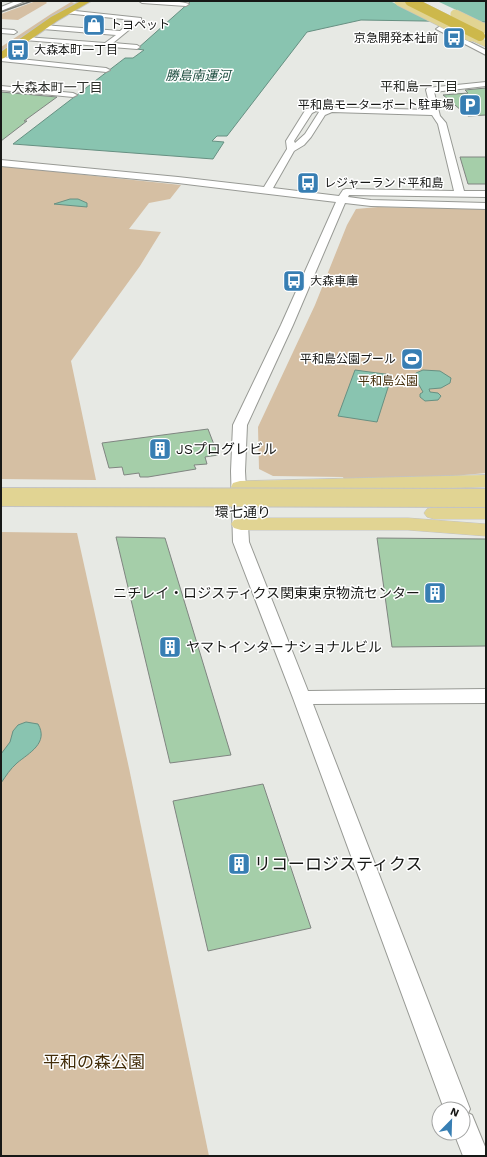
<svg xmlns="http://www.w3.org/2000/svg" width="487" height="1157" viewBox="0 0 487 1157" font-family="'Work Sans','Noto Sans JP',sans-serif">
	<rect width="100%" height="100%" fill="#e7e9e4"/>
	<g fill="#d5bfa3">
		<path d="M36,1h9l2,2 -29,17 -17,-1v-5z"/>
		<path d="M71,2l3,1 -1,2 -19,10 -53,36v-4l50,-33z"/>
		<path d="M1,166l180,19 -11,14 -21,4 -20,26 32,3 -21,34 -69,95 25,119 -95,-1z"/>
		<path d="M378,207l108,2v264l-66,6 -76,1 -1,-3 -70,-1 -14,-7 -1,-42 57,-122 32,-80 9,-16z"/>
		<path d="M1,532l76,1 52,235 80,388h-208z"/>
	</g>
	<g fill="#89c4b0" stroke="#679082">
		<path d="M191,1h295v21l-125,-2 -54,12 -80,104h-10l-5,5 12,1 -11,17 -200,-15 112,-86h8l11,-8 -7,-1z"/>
		<path d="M70,199h8l9,4v4l-33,-3z"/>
		<path d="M355,370l37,5 -15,47 -39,-6z"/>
		<path d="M423,370l17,1 11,7 -1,5 -9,5 -12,1 1,3 8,1 3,3 -3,4 -13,1 -5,-4v-3l3,-2 -4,-7 -5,-6 2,-6z"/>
		<path d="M26,722l12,2c11,19 -9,29 -21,39 -7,6 -11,13 -16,20v-29l9,-12 3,-11 5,-6z"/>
	</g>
	<path fill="#e7e9e4" d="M390,1h47l45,21 -48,1z"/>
	<g fill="#a5cea9" stroke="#808581">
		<path d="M486,88v27l-18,1 -25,-21 25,-2 -3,-3z"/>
		<path d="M1,92l56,5 -33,24h3l-26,20z"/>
		<path d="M460,157h26v27h-18z"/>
		<path d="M208,429l10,26 -13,2 2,7 -13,1 2,4 -48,8h-8l-1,-4 -15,2 -2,-8 -13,1 -7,-25z"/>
		<path d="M116,537l49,1 66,217 -61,8z"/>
		<path d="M377,538l109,1v107l-94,1z"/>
		<path d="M263,784l48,144 -103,23 -35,-150z"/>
	</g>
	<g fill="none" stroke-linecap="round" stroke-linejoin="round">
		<g stroke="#989a95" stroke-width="2">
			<g id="minor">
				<path d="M16,1h9l-24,10v-4z"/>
				<path d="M139,1c12,0 41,-1 50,3l-3,2 -44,-3z"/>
				<path d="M66,10l75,8v2l-28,23 24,2 3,2 -3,2 -113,-9v-2l2,-1 79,6 11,-8 -73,-6 -3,-2 3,-2 77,6 13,-11 -69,-7v-2z"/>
				<path d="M463,23l3,2 -1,1 -21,3 42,21v5l-50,-26 7,-5z"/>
				<path d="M1,29l13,1 3,2 -3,2 -13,-1z"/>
				<path d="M1,57l105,11 4,2 -4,2 -105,-11z"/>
				<path d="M486,82v4l-52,6 6,24 6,7 18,68h22v6l-137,-2 -1,2 23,3 115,3v6l-115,-3 -26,-3 -52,122 -46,100 -2,46 4,71 59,149 178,-2v14l-173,1 157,405 -2,4 4,2 14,34v7h-23l-9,-23h9v-24h-19l-151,-411 -60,-156 -2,-71 2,-46 48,-100 55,-123 -158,-19 -177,-17v-6l177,17 86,10 23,-38 -1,-8 20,-32 9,-2 116,3 -5,-20 1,-2zM316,111l3,1 -14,22 -10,9 -1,-2 18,-28zM332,112l100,3 6,9 16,67 -108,-2 -3,1 -4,6 -66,-8 21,-37 10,-6 7,-8 14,-22z"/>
				<path d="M1,86l72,7 4,2 -4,2 -72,-7z"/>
			</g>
		</g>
		<g stroke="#c3c3c2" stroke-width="1">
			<g id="major">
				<path d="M471,34l15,7v6l-18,-8 -1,-2z"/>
				<path d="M486,475v12l-246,6 -7,-2 -2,-4 2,-4 7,-2z"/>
				<path d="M434,507h52v12h-52l-7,-2 -3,-4 3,-4z"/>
				<path d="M241,518h167l78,6v12l-78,-6h-167l-7,-2 -3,-4 3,-4z"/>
			</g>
		</g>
		<g stroke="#c3c3c2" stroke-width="2">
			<path id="highway" d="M81,1h10l-34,20 -53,37 -3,1v-7l50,-35z"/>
		</g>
		<use href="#minor" fill="#fff" fill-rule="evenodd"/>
		<use href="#major" fill="#e1d493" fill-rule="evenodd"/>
		<use href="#highway" fill="#cdb84b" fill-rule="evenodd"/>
		<path stroke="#787a76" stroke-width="1.5" d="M1,12l31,-11"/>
		<g stroke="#c3c3c2" stroke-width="10" stroke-linecap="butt">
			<g id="major-bridge-far1">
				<path d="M399,1l72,36"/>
				<path d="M455,14l31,15"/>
			</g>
		</g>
		<g stroke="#c3c3c2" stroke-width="20" stroke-linecap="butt">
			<path id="major-bridge" d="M1,497l485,1"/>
		</g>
		<g stroke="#c3c3c2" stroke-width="10" stroke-linecap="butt">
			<path id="highway-bridge" d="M410,1l70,35"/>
		</g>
		<use href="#major-bridge-far1" stroke="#e1d493" stroke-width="9"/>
		<use href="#major-bridge" stroke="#e1d493" stroke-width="18"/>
		<use href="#highway-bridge" stroke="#cdb84b" stroke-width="10"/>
	</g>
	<defs>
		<g id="shop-square" transform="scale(1.15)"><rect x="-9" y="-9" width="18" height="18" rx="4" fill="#377eb3" stroke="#fff"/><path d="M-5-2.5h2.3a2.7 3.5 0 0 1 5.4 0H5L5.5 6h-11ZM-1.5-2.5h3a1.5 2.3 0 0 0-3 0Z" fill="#fff"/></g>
		<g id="bus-square" transform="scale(1.15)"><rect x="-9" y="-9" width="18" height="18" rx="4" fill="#377eb3" stroke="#fff"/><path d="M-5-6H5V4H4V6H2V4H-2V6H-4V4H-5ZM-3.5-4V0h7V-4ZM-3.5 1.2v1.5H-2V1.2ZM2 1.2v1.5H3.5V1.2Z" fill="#fff"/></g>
		<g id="parking-square" transform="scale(1.15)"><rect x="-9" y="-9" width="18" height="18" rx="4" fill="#377eb3" stroke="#fff"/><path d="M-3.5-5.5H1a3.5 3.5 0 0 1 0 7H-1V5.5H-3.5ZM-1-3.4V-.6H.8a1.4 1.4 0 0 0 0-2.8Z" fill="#fff"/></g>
		<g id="stadium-square" transform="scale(1.15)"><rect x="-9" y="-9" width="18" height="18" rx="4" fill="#377eb3" stroke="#fff"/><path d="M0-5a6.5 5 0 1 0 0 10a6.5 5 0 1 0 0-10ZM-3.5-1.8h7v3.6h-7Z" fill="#fff"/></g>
		<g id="building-square" transform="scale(1.15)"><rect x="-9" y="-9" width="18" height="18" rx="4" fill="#377eb3" stroke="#fff"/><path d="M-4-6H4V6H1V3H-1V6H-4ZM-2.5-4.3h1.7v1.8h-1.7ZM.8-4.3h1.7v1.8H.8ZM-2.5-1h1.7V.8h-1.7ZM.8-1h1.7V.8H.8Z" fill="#fff"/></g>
	</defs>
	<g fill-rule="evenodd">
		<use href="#shop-square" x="94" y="25"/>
		<use href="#bus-square" x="454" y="38"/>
		<use href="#bus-square" x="18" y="50"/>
		<use href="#parking-square" x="470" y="105"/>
		<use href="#bus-square" x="308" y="183"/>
		<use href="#bus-square" x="294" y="281"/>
		<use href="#stadium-square" x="412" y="359"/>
		<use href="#building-square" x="160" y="449"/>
		<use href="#building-square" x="435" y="593"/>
		<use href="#building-square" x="170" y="647"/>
		<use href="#building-square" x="239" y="864"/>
	</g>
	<g text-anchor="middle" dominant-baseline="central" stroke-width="3" stroke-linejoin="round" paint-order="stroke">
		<g font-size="12" fill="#171816" stroke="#fff" text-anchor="start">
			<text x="110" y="25">トヨペット</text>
			<text x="438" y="38" text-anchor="end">京急開発本社前</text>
			<text x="34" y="50">大森本町一丁目</text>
			<text x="454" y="105" text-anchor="end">平和島モーターボート駐車場</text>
			<text x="324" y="183">レジャーランド平和島</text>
			<text x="310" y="281">大森車庫</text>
			<text x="396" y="359" text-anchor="end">平和島公園プール</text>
		</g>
		<g font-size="12" fill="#432d09" stroke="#fff">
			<text x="388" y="381">平和島公園</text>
		</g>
		<g font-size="13" font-style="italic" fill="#1c4d3f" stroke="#fff">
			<text x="198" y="75">勝島南運河</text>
		</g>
		<g font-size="13" fill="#2c2e2a" stroke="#fff">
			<text x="419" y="86">平和島一丁目</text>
			<text x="57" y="87">大森本町一丁目</text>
		</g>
		<g font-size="14" fill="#171816" stroke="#fff" text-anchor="start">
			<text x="176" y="449">JSプログレビル</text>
			<text x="420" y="593" text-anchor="end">ニチレイ・ロジスティクス関東東京物流センター</text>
			<text x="186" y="647">ヤマトインターナショナルビル</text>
		</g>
		<g font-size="14" fill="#171816" stroke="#fff">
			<text x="243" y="512">環七通り</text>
		</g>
		<g font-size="17" fill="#171816" stroke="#fff" text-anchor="start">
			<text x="254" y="864">リコーロジスティクス</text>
		</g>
		<g font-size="17" fill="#432d09" stroke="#fff">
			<text x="94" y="1062">平和の森公園</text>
		</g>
	</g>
	<rect width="487" height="1157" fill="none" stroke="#171816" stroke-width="4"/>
	<g transform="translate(451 1121) rotate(23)"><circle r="19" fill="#ffffff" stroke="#a2a3a2"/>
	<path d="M0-3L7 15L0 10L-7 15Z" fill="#377eb3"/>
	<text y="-6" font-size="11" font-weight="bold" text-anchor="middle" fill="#171816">N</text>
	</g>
</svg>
